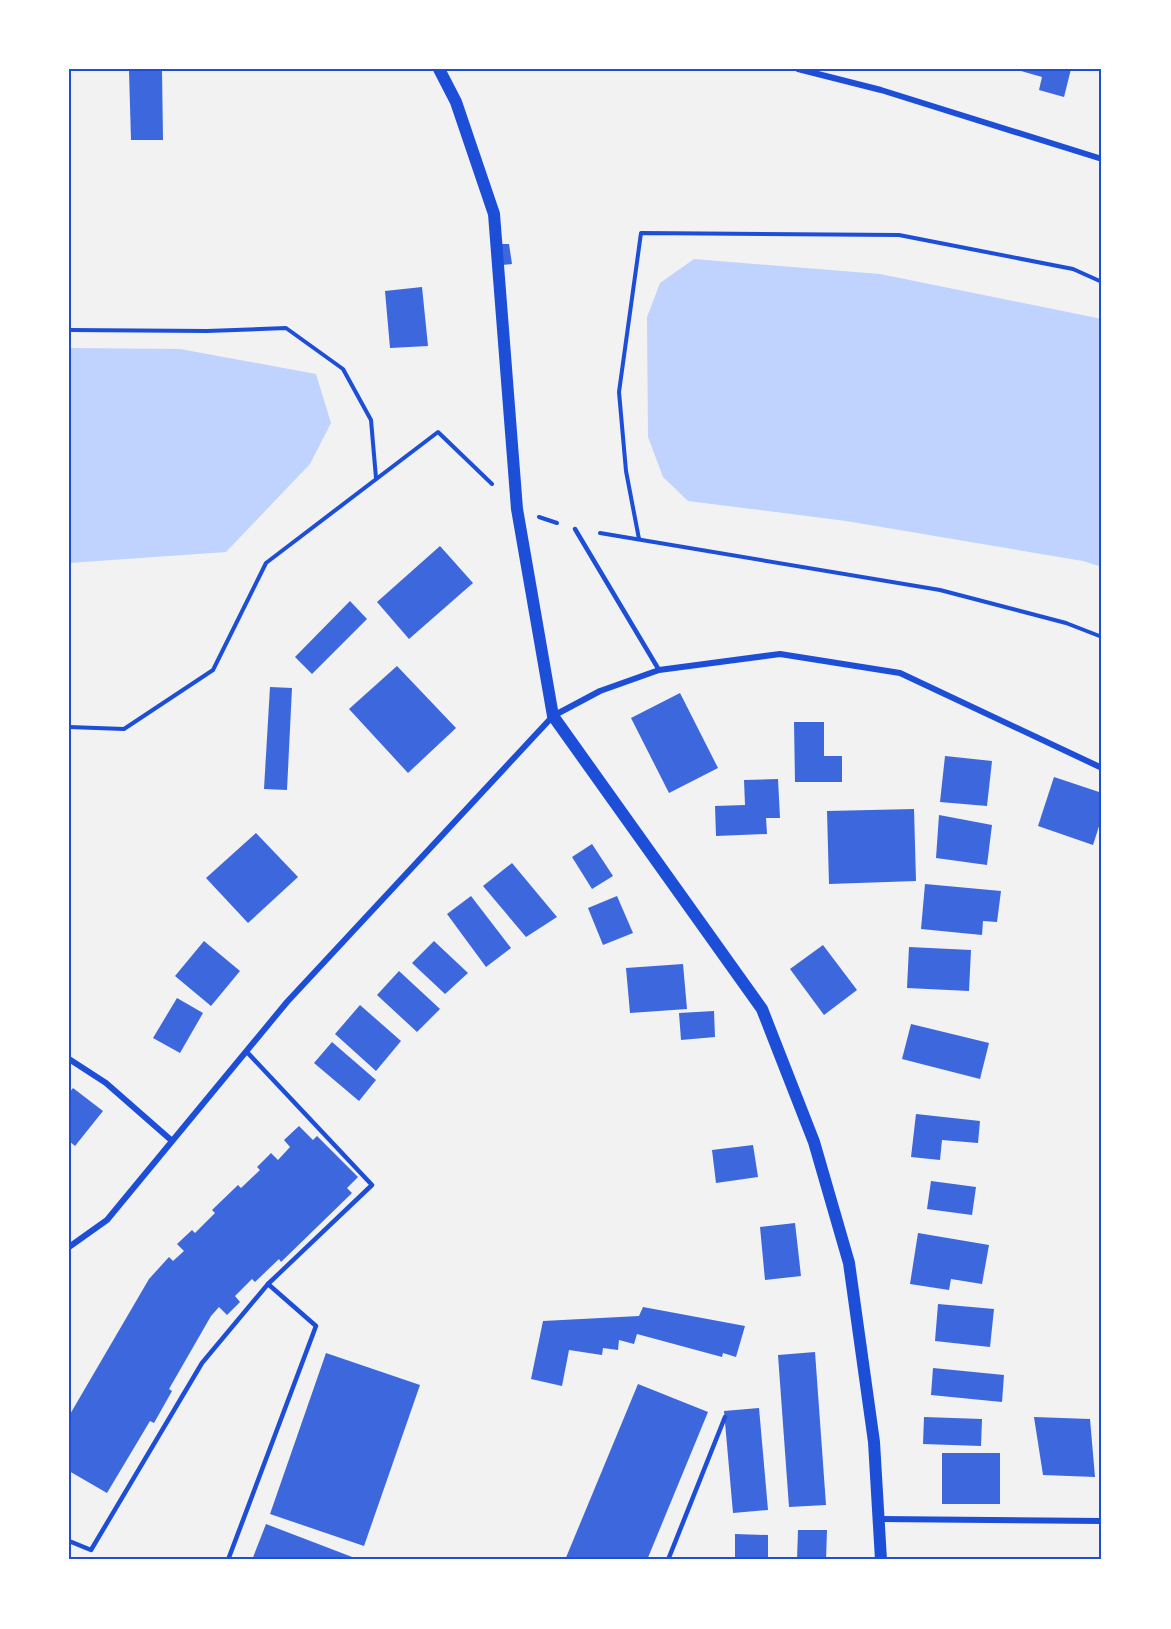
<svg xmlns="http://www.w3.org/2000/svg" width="1171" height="1629" viewBox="0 0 1171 1629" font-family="'Open Sans',sans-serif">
	<rect width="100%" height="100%" fill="#f2f2f2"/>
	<g fill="#bfd3fe">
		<path d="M694,259l186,15 222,45v248l-19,-6 -237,-40 -158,-20 -25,-24 -15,-40 -1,-120 13,-34z"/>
		<path d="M69,348l111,1 136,25 15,49 -21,41 -84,88 -157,11z"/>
	</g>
	<g fill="#3d67dc">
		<path d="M1021,69h50l-7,28 -25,-7 3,-13 -21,-6z"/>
		<path d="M162,70l1,70h-32l-2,-69z"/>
		<path d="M500,244h9l3,20 -10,1z"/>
		<path d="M422,287l6,59 -38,2 -5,-57z"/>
		<path d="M440,546l33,37 -64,56 -32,-37z"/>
		<path d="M350,601l17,18 -55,55 -17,-17z"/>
		<path d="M397,666l59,62 -48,45 -59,-64z"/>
		<path d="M270,687l22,1 -5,102 -23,-1z"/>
		<path d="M680,693l38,75 -49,25 -38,-75z"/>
		<path d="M794,722h30v34h18v26h-47z"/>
		<path d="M945,756l47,5 -5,45 -47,-4z"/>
		<path d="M1054,777l48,16v24l-9,28 -55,-19z"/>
		<path d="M778,779l2,39h-14l1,16 -51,2 -1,-30 30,-1 -1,-25z"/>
		<path d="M914,809l2,72 -87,3 -2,-73z"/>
		<path d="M939,815l53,10 -5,40 -51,-7z"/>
		<path d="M256,833l42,44 -50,46 -42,-45z"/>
		<path d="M592,844l21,32 -21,13 -20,-32z"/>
		<path d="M512,863l45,54 -31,20 -43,-51z"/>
		<path d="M925,884l76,7 -4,31 -14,-1 -1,14 -61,-6z"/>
		<path d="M471,896l40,52 -25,19 -39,-53z"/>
		<path d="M617,896l16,37 -30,12 -15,-37z"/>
		<path d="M204,941l36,30 -29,35 -36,-30z"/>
		<path d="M434,941l34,32 -23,21 -33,-31z"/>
		<path d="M823,945l34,45 -33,25 -34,-46z"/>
		<path d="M909,947l62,3 -2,41 -62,-3z"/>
		<path d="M683,964l4,45 -57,4 -4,-45z"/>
		<path d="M399,971l41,38 -23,23 -40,-37z"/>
		<path d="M177,998l26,15 -23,40 -27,-15z"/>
		<path d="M360,1005l41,36 -25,30 -41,-37z"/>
		<path d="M714,1011l1,26 -34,3 -2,-27z"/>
		<path d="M911,1024l78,19 -9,36 -78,-20z"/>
		<path d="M332,1042l44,38 -17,21 -45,-38z"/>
		<path d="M73,1088l30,23 -28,35 -6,-5v-48z"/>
		<path d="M916,1114l64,7 -2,22 -36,-3 -2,20 -29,-3z"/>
		<path d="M299,1126l14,14 4,-4 41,41 -11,11 5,5 -71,69 -2,-3 -24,23 -3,-3 -17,17 5,6 -13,13 -8,-8 -8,9 -42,73 3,2 -18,32 -4,-2 -43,72 -38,-22v-55l80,-137 20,-22 4,4 11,-10 -7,-7 15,-14 3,3 20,-20 -3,-3 26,-25 3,3 19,-18 -3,-3 14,-14 7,7 12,-13 -6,-7z"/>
		<path d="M753,1145l5,32 -42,6 -4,-33z"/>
		<path d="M931,1181l45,6 -4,28 -45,-6z"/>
		<path d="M795,1223l6,53 -36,4 -5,-53z"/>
		<path d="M918,1233l71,12 -7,39 -31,-5 -2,11 -39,-6z"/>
		<path d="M938,1304l56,5 -4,38 -55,-6z"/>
		<path d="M643,1307l102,19 -9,31 -13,-4 -1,4 -85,-23 -3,10 -15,-4 -1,10 -15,-2 -1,7 -33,-5 -7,36 -31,-7 12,-58 96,-5z"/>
		<path d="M815,1352l11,153 -37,2 -11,-152z"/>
		<path d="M326,1353l94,32 -56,161 -94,-32z"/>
		<path d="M933,1368l71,7 -2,27 -71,-7z"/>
		<path d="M638,1384l70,28 -61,148h-82z"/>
		<path d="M759,1408l9,102 -35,3 -9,-102z"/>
		<path d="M924,1417l58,2 -1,27 -58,-2z"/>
		<path d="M1034,1417l56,2 5,58 -52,-2z"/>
		<rect x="942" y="1453" width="58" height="51"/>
		<path d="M266,1524l94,36h-108z"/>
		<path d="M798,1530h29l-1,30h-29z"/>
		<path d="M735,1534l33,1v25h-33z"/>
	</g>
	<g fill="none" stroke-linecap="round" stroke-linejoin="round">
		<g stroke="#1d4ed8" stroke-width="4">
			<path d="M69,330l138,1 79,-3 57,41 28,51 5,58"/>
			<path d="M539,517l18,6"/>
			<path d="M600,533l340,57 126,33 36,14"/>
			<path d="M639,539l-13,-68 -7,-79 22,-159 258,2 174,34 29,13"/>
			<path d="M69,727l55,2 89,-59 53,-107 172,-131 54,52"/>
		</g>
		<g stroke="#1d4ed8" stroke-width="4.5">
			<path d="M575,529l84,141"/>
			<path d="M69,1541l22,9 111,-187 66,-79 104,-99 -126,-134"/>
			<path d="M228,1560l88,-234 -48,-42"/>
			<path d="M668,1560l57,-143"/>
		</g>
		<g stroke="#1d4ed8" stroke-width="6">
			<path d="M798,69l83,21 221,69"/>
			<path d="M69,1059l37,24 65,57"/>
			<path d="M69,1247l38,-27 180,-218 266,-286 47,-25 59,-21 121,-16 120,19 202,95"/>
			<path d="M880,1519l222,2"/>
		</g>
		<path stroke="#1d4ed8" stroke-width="12" d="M439,69l17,33 38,112 23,295 36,207 209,293 52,133 35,121 25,179 7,118"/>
	</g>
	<rect width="1171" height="1629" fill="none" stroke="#ffffff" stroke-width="141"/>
	<rect x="70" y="70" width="1030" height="1488" fill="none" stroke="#1d4ed8" stroke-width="2"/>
</svg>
